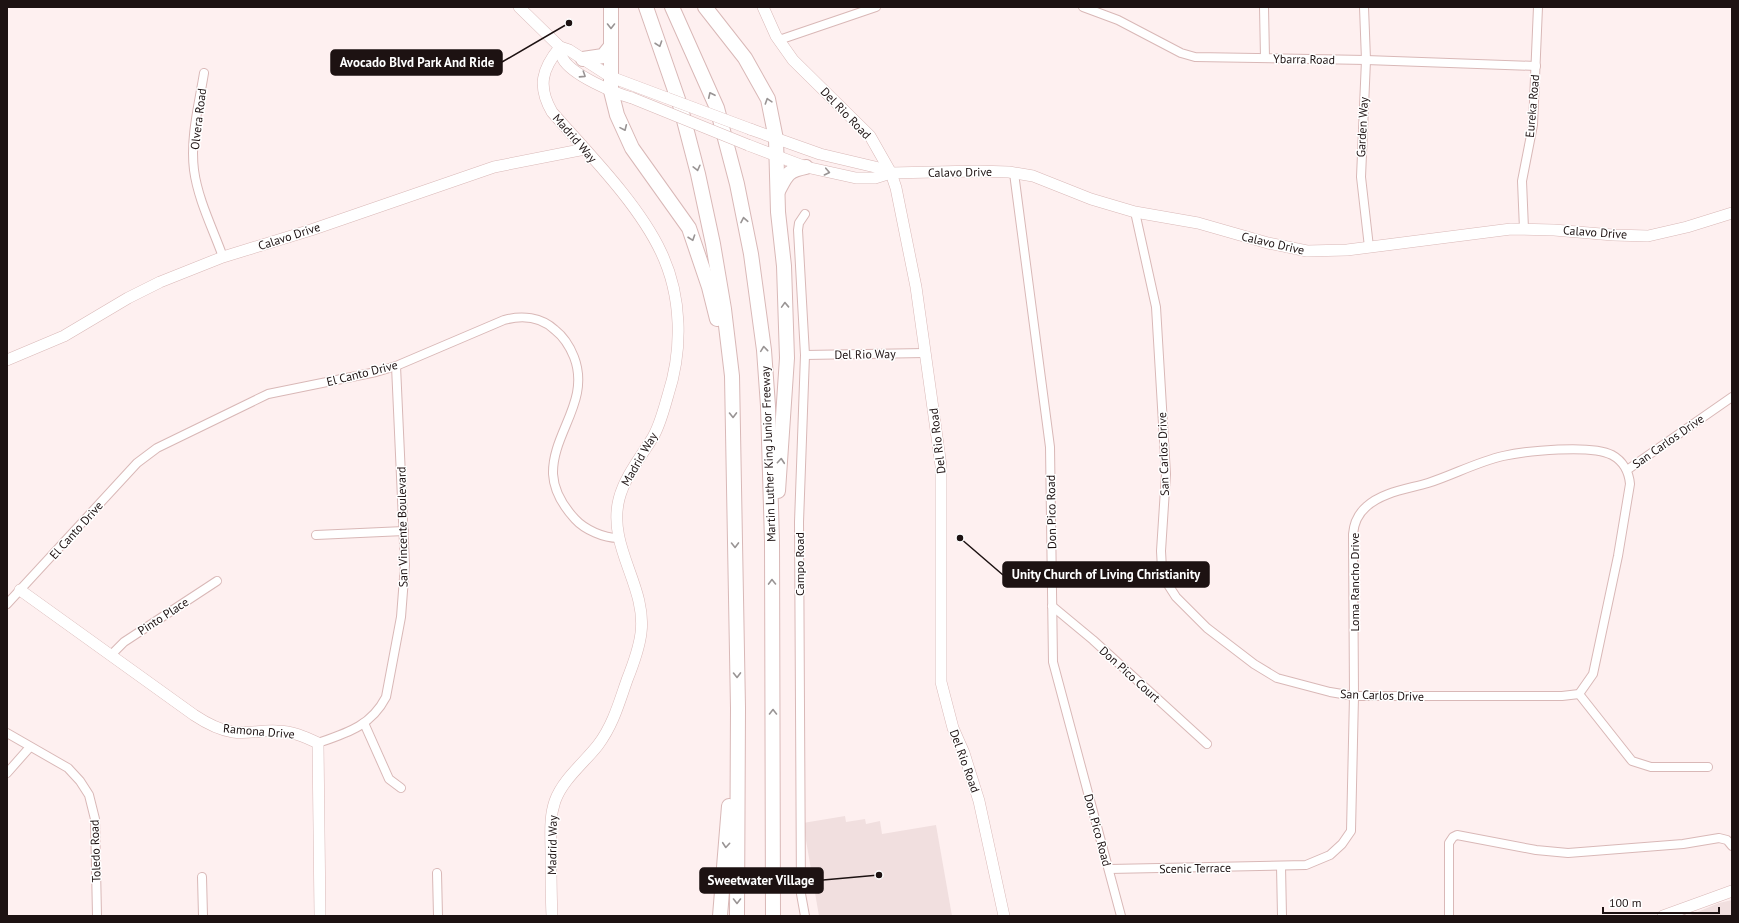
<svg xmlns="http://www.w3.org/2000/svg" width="1739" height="923" viewBox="0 0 1739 923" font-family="'PT Sans',sans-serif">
	<rect width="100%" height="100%" fill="#fef0f0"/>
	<g fill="#f1dfdf">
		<path d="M845,816l1,6 19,-3 1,5 14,-3 2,13 54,-9 16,91h-133l-16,-93z"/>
		<path d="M1732,900v16h-44l31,-13z"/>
	</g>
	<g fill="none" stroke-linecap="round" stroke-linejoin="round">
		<g stroke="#d9b8b7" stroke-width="10">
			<g id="street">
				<path d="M1083,7l35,13 63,33 14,4 171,3 170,6"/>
				<path d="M1264,7l1,51"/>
				<path d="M1364,7l2,53 -5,117 8,70"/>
				<path d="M779,40l97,-33"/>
				<path d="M204,73c-5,31 -14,65 -10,97 4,30 19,59 29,87"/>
				<path d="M1014,173l36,274 3,215 68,254"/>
				<path d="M805,214l-6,9 -1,7 7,125 -6,167 2,372 4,22"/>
				<path d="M1524,229l-2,-48 11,-56 5,-118"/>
				<path d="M805,355l120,-2"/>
				<path d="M1627,470l105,-73"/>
				<path d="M316,535l88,-4"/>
				<path d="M7,604l130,-141 20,-15 111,-54 108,-22 20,-6 108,-46c18,-5 37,-3 51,10 9,7 15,17 19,27 17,44 -22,76 -21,117 1,18 10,32 22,45 10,11 29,19 43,19"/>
				<path d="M1052,606l41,34 114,104"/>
				<path d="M111,655l13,-13 93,-61"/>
				<path d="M1579,694l53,67 19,6h57"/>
				<path d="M364,723l25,56 12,9"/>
				<path d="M7,733l61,35 12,13 9,14 6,24 2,97"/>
				<path d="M318,743c29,-10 53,-17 68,-46l15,-80 4,-52 -9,-199"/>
				<path d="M7,773l23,-26"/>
				<path d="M1281,866l1,50"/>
				<path d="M1109,869l197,-4 24,-10 12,-11 9,-13 3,-135 -1,-162c1,-11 5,-20 13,-27 16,-15 42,-18 62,-24 25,-8 49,-21 75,-27 23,-5 88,-12 109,-1 11,6 17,17 18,29l-12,72 -25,118 -14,20 -17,2h-208l-24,-4 -53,-14 -23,-14 -47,-36 -31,-31 -9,-14 -5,-14 -1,-18 5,-77 -10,-167 -21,-95"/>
				<path d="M437,873l1,43"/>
				<path d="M202,877l1,39"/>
				<path d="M1449,916v-73l4,-6 4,-2 79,15 32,3 115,-9 36,-6 8,2 5,6"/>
			</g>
		</g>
		<g stroke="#d9b8b7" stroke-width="12">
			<g id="secondary">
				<path d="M519,7l41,40 9,3 42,27 56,21"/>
				<path d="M763,7l13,29 17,24 77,76 21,37 5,15 20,99 25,179v216l12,46 11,25 15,48 25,115"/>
				<path d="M560,47c1,4 1,9 3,12 9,16 51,34 69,39"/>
				<path d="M750,129l70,25 55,13 16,6"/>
				<path d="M748,145l58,22 50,11h19l16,-5 86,-2 32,1 24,4 58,23 44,13 63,11 70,20 39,8 40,-1 164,-21 43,1 59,5 35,1 39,-9 45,-14"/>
				<path d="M7,360l57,-24 64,-38 32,-16 63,-25 88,-27 183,-63 91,-18"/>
				<path d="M20,590l174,125c12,8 25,15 39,17 15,2 29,-2 44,-1 15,0 28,6 41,12l2,173"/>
				<path d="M552,916c-1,-21 -1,-42 -1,-62 0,-18 -2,-36 4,-53 8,-22 29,-38 43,-56 15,-20 21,-42 29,-65 6,-15 12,-31 14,-47 6,-47 -34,-86 -22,-134 6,-23 22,-42 34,-62 7,-12 11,-28 15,-42 15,-46 14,-99 -7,-143 -23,-49 -74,-100 -109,-140 -15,-26 -10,-43 8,-65"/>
				<path d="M1663,916l69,-25"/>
			</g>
		</g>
		<g stroke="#d9b8b7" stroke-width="16">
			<g id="highway">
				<path d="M611,7v84l6,24 15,33 57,80 20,59 8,32"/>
				<path d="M646,7l34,98 18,69 15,70 11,65 8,67 6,332 -1,208"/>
				<path d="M672,7l45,101 20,76 14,70 13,96 4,56 4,135 1,375"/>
				<path d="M705,7l40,51 23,41 8,40 2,73 6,54 3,92 -9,133"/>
				<path d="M583,59l20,-3 8,-10"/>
				<path d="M778,191c9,-17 9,-20 28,-24"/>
				<path d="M720,916l9,-110"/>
			</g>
		</g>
		<use href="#street" stroke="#fff" stroke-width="8"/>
		<use href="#secondary" stroke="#fff" stroke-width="11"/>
		<use href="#highway" stroke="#fff" stroke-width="14"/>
		<g stroke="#d9b8b7" stroke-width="12" stroke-linecap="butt">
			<g id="secondary-bridge">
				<path d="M632,98l116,47"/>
				<path d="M667,98l83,31"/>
			</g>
		</g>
		<use href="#secondary-bridge" stroke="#fff" stroke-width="11"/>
	</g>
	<defs><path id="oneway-chevron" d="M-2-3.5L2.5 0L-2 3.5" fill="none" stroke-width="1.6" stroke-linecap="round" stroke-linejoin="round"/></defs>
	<g stroke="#999494">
		<use href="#oneway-chevron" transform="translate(611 26) rotate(90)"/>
		<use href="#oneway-chevron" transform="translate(659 44) rotate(71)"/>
		<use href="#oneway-chevron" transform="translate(583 75) rotate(33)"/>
		<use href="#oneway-chevron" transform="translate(711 95) rotate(-115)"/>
		<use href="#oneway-chevron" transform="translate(768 101) rotate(-108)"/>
		<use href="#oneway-chevron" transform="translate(624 128) rotate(66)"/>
		<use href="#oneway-chevron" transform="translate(697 168) rotate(76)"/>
		<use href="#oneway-chevron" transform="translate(827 172) rotate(12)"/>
		<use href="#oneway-chevron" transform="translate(744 220) rotate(-101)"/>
		<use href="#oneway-chevron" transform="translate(692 238) rotate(71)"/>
		<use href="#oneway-chevron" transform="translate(785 305) rotate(-92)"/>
		<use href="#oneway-chevron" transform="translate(764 349) rotate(-96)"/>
		<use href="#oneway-chevron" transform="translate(733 415) rotate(89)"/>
		<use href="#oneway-chevron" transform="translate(781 461) rotate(-85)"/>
		<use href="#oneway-chevron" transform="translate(735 545) rotate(89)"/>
		<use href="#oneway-chevron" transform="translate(772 582) rotate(-91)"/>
		<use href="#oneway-chevron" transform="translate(737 675) rotate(89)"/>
		<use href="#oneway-chevron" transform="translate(773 712) rotate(-90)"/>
		<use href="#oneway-chevron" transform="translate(726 845) rotate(95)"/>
		<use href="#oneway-chevron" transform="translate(737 901) rotate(90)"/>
	</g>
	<g text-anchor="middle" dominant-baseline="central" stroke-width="3" stroke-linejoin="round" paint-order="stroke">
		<g font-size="12" fill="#1d1212" stroke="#fff">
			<text transform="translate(1304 59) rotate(1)">Ybarra Road</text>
			<text transform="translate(1532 106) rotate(-85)">Eureka Road</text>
			<text transform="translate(846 113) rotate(46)">Del Rio Road</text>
			<text transform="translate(198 119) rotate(-83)">Olvera Road</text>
			<text transform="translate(1362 127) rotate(-87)">Garden Way</text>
			<text transform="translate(575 138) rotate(49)">Madrid Way</text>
			<text transform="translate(960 172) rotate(-1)">Calavo Drive</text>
			<text transform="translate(1595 232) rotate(4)">Calavo Drive</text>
			<text transform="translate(289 236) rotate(-18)">Calavo Drive</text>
			<text transform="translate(1273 243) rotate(13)">Calavo Drive</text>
			<text transform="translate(865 354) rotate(-1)">Del Rio Way</text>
			<text transform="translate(362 373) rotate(-14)">El Canto Drive</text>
			<text transform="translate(937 441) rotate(-97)">Del Rio Road</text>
			<text transform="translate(1668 441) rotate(-35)">San Carlos Drive</text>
			<text transform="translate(768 454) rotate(-92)">Martin Luther King Junior Freeway</text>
			<text transform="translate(1163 454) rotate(-92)">San Carlos Drive</text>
			<text transform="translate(639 459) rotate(-60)">Madrid Way</text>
			<text transform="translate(1051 512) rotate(-91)">Don Pico Road</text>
			<text transform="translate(402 527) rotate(-91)">San Vincente Boulevard</text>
			<text transform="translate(76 530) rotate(-48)">El Canto Drive</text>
			<text transform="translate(799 564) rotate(-90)">Campo Road</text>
			<text transform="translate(1354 582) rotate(-90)">Loma Rancho Drive</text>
			<text transform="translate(163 616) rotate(-33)">Pinto Place</text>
			<text transform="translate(1130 674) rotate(42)">Don Pico Court</text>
			<text transform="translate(1382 695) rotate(2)">San Carlos Drive</text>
			<text transform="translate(259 731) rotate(5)">Ramona Drive</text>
			<text transform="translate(965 761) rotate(70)">Del Rio Road</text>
			<text transform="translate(1098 830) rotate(75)">Don Pico Road</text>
			<text transform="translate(552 845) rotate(-89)">Madrid Way</text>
			<text transform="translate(95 851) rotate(-92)">Toledo Road</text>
			<text transform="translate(1195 868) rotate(-1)">Scenic Terrace</text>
		</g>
	</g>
	<path fill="none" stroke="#1d1212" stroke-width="1.5" d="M569 23L502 62M960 538L1003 575M879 875L823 880"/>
	<g fill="#1d1212" stroke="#fff" stroke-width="1.5">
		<circle cx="569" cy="23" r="4"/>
		<circle cx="960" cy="538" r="4"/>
		<circle cx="879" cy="875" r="4"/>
	</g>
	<g fill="#1d1212" stroke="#1d1212" stroke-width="1.5">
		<rect x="331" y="50" width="171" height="25" rx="4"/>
		<rect x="1003" y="562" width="206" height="25" rx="4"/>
		<rect x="700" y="868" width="123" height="25" rx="4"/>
	</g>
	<g font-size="13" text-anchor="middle" font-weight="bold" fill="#fff">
		<text x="417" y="67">Avocado Blvd Park And Ride</text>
		<text x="1106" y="579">Unity Church of Living Christianity</text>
		<text x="761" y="885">Sweetwater Village</text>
	</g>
	<rect width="1739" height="923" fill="none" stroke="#1d1212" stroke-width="16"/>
	<path d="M1603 907v6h116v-6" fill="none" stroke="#1d1212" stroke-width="2"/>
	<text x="1609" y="907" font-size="12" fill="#1d1212" stroke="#ffffff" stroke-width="3" paint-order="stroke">100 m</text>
</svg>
